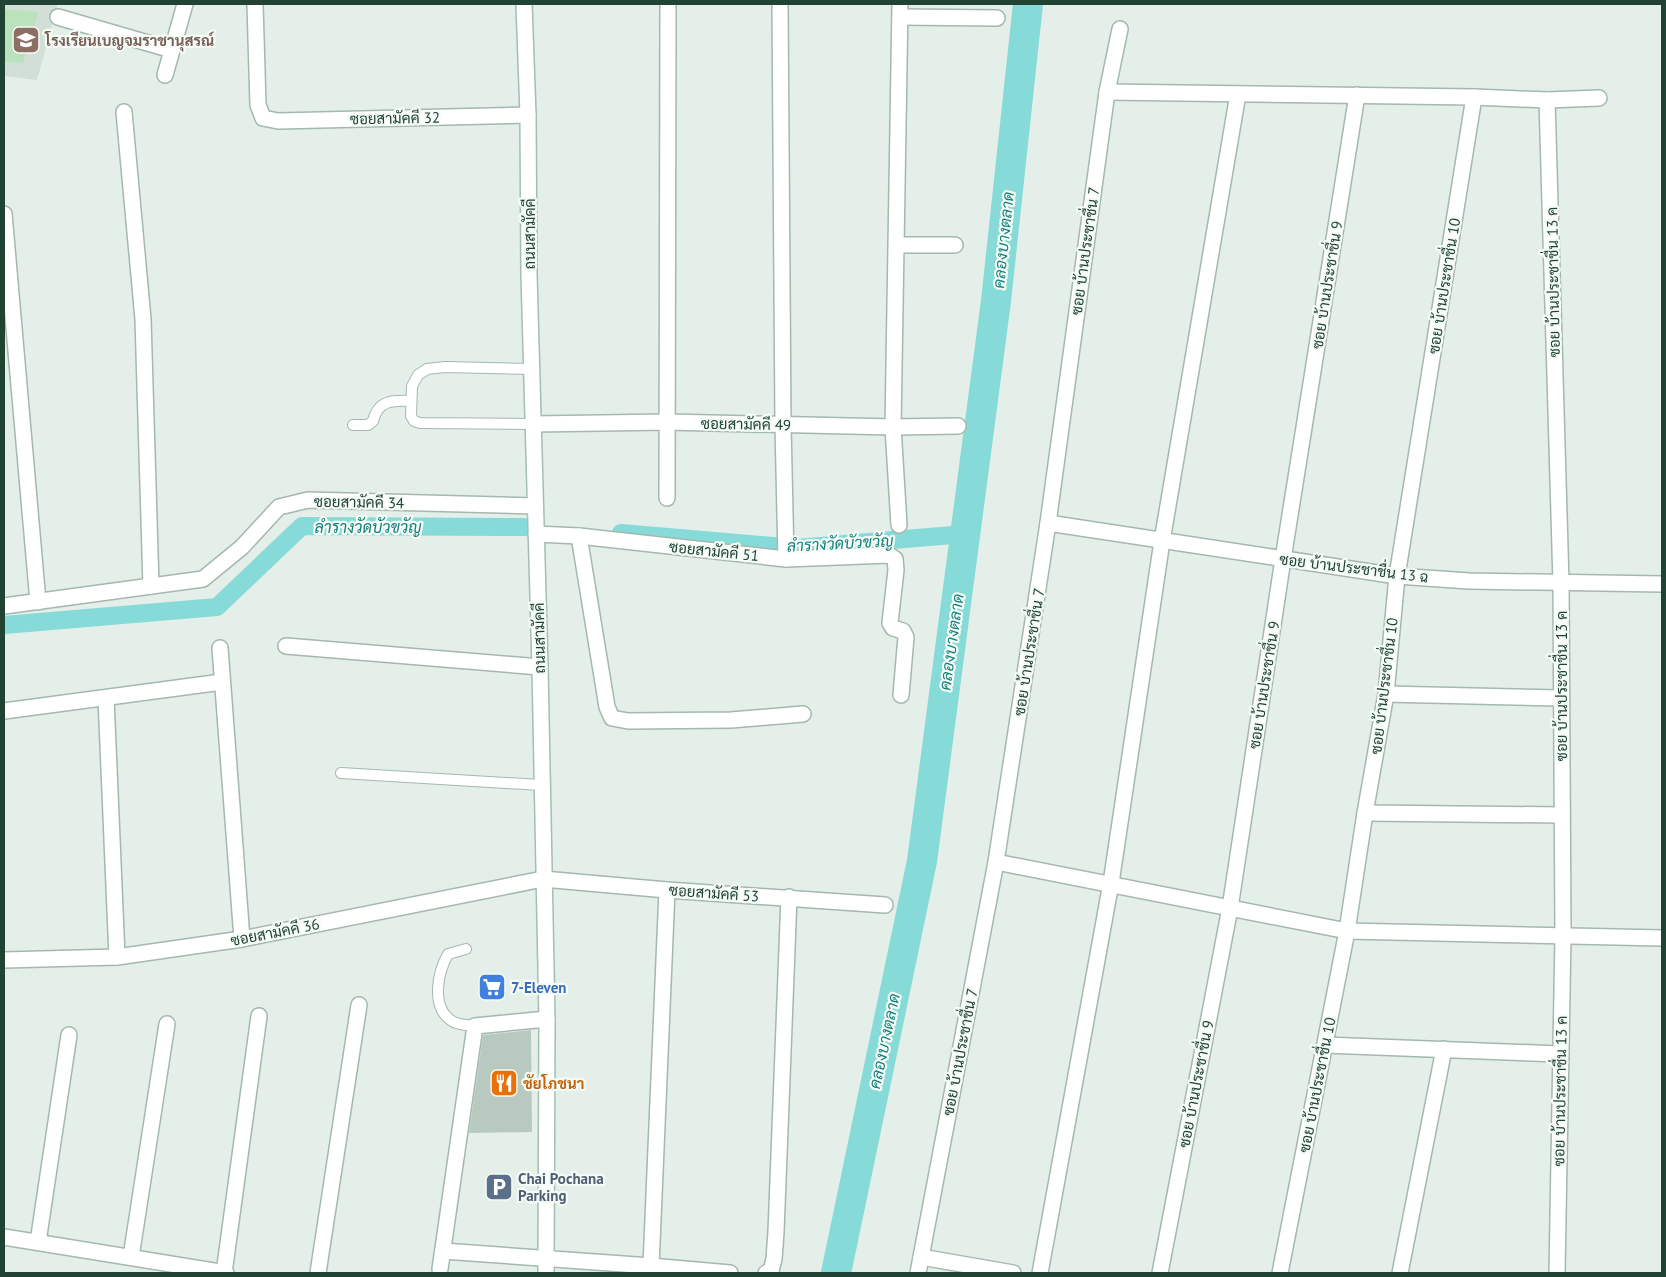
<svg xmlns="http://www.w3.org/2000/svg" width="1666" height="1277" viewBox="0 0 1666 1277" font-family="'PT Sans',Sarabun,sans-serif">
	<rect width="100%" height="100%" fill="#e3efe8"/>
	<path fill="#d1dfd6" d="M4,4h54l-21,76 -33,-4z"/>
	<path fill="#bae2bd" d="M4,9l34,3 -15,51 -19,-1z"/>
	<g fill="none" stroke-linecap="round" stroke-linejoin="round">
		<g stroke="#86dad7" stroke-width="18">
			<path d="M621,533l175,15 169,-14"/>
			<path d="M4,625l213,-18 85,-81 222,1"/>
		</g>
		<path stroke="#86dad7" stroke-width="30" d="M836,1273l86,-412 74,-560 32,-297"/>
	</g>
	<path fill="#b8cac0" d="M531,1030l1,102 -63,1 14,-98z"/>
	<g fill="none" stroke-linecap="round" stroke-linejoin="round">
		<g stroke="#a5b8ae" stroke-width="12">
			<g id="service">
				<path d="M532,369l-87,-2 -18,2 -9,6 -6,11 -1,30 3,5 6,2 114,1"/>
				<path d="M353,425h15l5,-4c5,-21 20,-21 38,-20"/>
				<path d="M341,773l200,12"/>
				<path d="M466,949l-18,5c-10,18 -18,53 4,67 5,4 16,4 23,5"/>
			</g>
		</g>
		<g stroke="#a5b8ae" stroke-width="18">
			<g id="minor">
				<path d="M255,4l3,101 5,13 15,3 250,-6"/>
				<path d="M780,4l3,421 3,134"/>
				<path d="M58,17l114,33"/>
				<path d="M900,17l97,1"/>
				<path d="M165,75l20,-71"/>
				<path d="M1107,92l367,5 73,3 52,-2"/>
				<path d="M1547,100l14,483 2,353 -6,337"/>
				<path d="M124,112l19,207 8,267"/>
				<path d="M4,214l34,388"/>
				<path d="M897,245h58"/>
				<path d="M534,424l133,-2 226,5 65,-1"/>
				<path d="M667,498l1,-494"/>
				<path d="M1048,523l349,53 72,5 193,3"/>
				<path d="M899,525l-6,-98 7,-423"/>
				<path d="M536,534l43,2 207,23 103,-4 6,4 1,11 -6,53 3,5 10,3 3,6 -5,58"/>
				<path d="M579,536l28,171 5,11 16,3 103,-1 72,-6"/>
				<path d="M4,606l199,-27 39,-32 37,-40 29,-7 227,6"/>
				<path d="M286,646l254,21"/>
				<path d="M220,648l22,291"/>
				<path d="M1386,694l174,4"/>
				<path d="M106,698l11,259"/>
				<path d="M4,711l218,-29"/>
				<path d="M1365,813l197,2"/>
				<path d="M996,862l351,69 315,7"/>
				<path d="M4,960l113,-3 125,-18 301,-60 124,11 218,15"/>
				<path d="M1325,1045l235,9"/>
				<path d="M4,1237l222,36"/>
				<path d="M38,1242l31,-207"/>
				<path d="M443,1251l208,15 79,7"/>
				<path d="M131,1257l36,-233"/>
				<path d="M921,1257l92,16"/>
				<path d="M651,1266l16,-376"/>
				<path d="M440,1269l35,-243 72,-7"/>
				<path d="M224,1273l35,-257"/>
				<path d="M318,1273l41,-268"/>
				<path d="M766,1273l5,-2 3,-12 2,-27 13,-335"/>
				<path d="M918,1273l78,-411 52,-339 59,-431 13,-63"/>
				<path d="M1040,1273l71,-390 51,-342 76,-447"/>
				<path d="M1160,1273l70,-365 53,-349 74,-464"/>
				<path d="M1280,1273l67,-342 18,-118 21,-119 11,-118 77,-479"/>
				<path d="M1400,1273l44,-224"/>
			</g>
		</g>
		<g stroke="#a3bfb0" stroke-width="18">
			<path id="secondary" d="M524,4l4,111 1,159 11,393 7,352 -1,254"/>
		</g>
		<use href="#service" stroke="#fff" stroke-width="10"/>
		<use href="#minor" stroke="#fff" stroke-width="15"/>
		<use href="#secondary" stroke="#fff" stroke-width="15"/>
	</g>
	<defs>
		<g id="school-square" transform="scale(1.4375)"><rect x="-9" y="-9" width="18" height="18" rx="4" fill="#8d6e63" stroke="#f5fbf6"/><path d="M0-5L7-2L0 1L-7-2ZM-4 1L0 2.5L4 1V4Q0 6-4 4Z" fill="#fff"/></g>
		<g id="supermarket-square" transform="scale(1.4375)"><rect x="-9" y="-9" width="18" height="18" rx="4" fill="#3f7fe0" stroke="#f5fbf6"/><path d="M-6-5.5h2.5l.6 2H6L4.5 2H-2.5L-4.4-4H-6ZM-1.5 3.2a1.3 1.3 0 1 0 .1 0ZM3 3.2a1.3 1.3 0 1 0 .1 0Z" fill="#fff"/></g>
		<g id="restaurant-square" transform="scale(1.4375)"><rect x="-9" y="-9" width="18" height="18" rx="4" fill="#e8710a" stroke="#f5fbf6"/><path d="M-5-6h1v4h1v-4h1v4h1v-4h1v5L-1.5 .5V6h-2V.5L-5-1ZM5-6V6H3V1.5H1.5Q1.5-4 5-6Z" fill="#fff"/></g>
		<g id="parking-square" transform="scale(1.4375)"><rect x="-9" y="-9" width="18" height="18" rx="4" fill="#5c6f8a" stroke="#f5fbf6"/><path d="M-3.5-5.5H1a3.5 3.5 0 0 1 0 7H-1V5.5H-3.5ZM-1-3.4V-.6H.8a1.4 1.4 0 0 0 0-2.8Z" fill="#fff"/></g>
	</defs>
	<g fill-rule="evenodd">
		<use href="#school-square" x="26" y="40"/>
		<use href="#supermarket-square" x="492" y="987"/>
		<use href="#restaurant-square" x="504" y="1083"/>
		<use href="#parking-square" x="499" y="1187"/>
	</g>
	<g text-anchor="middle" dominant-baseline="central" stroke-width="4.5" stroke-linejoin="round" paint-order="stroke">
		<g font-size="15" font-weight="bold" fill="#785e54" stroke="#f5fbf6" text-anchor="start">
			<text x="45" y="40">โรงเรียนเบญจมราชานุสรณ์</text>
		</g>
		<g font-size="15" fill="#204333" stroke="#f5fbf6">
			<text transform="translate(395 118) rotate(-1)">ซอยสามัคคี 32</text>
			<text transform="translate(529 234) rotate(-90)">ถนนสามัคคี</text>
			<text transform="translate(1085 251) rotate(-82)">ซอย บ้านประชาชื่น 7</text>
			<text transform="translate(1553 282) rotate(-91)">ซอย บ้านประชาชื่น 13 ค</text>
			<text transform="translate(1327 285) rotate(-81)">ซอย บ้านประชาชื่น 9</text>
			<text transform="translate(1444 286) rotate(-81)">ซอย บ้านประชาชื่น 10</text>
			<text transform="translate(746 424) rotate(1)">ซอยสามัคคี 49</text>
			<text transform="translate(359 502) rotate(1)">ซอยสามัคคี 34</text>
			<text transform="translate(714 551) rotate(6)">ซอยสามัคคี 51</text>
			<text transform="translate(1354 568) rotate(7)">ซอย บ้านประชาชื่น 13 ฉ</text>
			<text transform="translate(539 638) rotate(-91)">ถนนสามัคคี</text>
			<text transform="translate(1029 652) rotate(-81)">ซอย บ้านประชาชื่น 7</text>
			<text transform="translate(1264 685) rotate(-81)">ซอย บ้านประชาชื่น 9</text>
			<text transform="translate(1384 686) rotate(-83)">ซอย บ้านประชาชื่น 10</text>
			<text transform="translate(1561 686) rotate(-90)">ซอย บ้านประชาชื่น 13 ค</text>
			<text transform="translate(714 893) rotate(4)">ซอยสามัคคี 53</text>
			<text transform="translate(275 932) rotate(-11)">ซอยสามัคคี 36</text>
			<text transform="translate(960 1052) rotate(-79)">ซอย บ้านประชาชื่น 7</text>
			<text transform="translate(1196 1084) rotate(-79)">ซอย บ้านประชาชื่น 9</text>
			<text transform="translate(1317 1085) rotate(-79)">ซอย บ้านประชาชื่น 10</text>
			<text transform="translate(1560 1091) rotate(-89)">ซอย บ้านประชาชื่น 13 ค</text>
		</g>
		<g font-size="15" font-weight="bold" fill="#366cbe" stroke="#f5fbf6" text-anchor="start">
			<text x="511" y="987">7-Eleven</text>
		</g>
		<g font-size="15" font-weight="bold" fill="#c56008" stroke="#f5fbf6" text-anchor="start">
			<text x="523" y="1083">ชัยโภชนา</text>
		</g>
		<g font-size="15" font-weight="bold" fill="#4e5e75" stroke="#f5fbf6" text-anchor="start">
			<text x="518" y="1178">Chai Pochana<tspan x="518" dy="17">Parking</tspan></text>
		</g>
		<g font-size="16" font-style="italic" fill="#13807e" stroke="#f5fbf6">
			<text transform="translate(1003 240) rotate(-84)">คลองบางตลาด</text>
			<text x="368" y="527">ลำรางวัดบัวขวัญ</text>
			<text transform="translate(840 543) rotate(-3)">ลำรางวัดบัวขวัญ</text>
			<text transform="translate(951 642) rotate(-82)">คลองบางตลาด</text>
			<text transform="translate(884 1041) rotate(-78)">คลองบางตลาด</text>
		</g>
	</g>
	<rect width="1666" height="1277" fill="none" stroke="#204333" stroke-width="10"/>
</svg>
